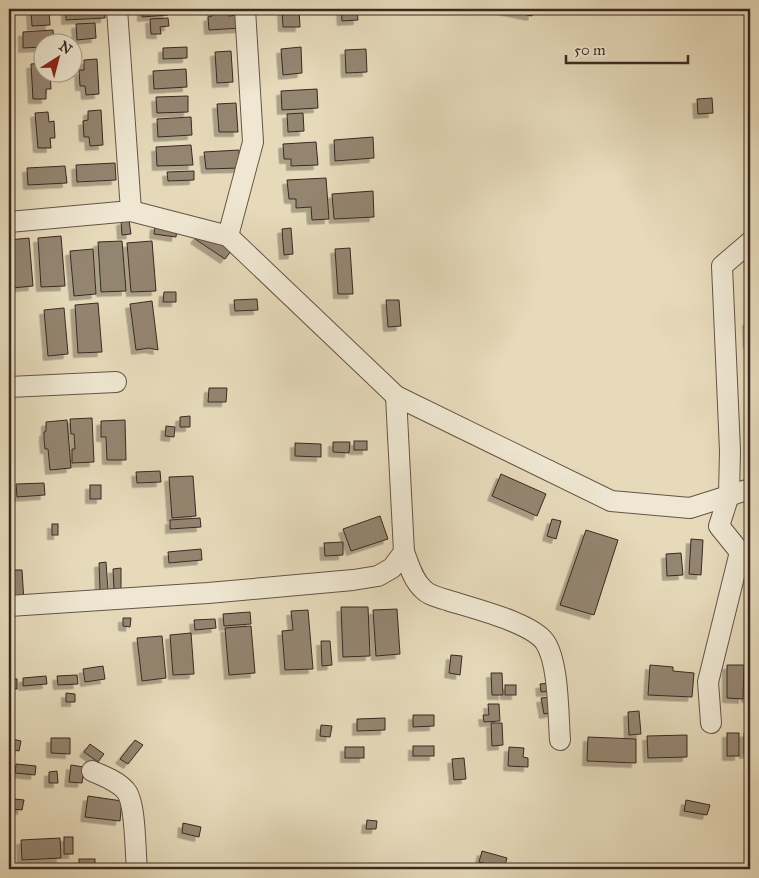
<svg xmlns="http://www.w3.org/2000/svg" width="759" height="878" viewBox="0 0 759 878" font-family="'IM FELL Great Primer',serif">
	<defs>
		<filter id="shadow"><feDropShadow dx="-4.5" dy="4.5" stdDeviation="0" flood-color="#0004"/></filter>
	</defs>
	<rect width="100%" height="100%" fill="#e6daba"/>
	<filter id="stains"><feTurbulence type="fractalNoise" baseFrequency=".004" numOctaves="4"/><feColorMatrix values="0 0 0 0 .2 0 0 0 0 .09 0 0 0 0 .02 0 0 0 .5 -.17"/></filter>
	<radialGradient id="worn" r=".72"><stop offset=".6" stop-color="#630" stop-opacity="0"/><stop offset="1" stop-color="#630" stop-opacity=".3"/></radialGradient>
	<g fill="#948571" stroke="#3b2821" filter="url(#shadow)">
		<path d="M66,9h39v9l-39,2z"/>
		<path d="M142,9h25l1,6 -26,2z"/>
		<path d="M212,9h16v7l12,-1 1,13 -32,2 -1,-13 4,-1z"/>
		<path d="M282,9h17l1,18h-17z"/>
		<path d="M341,9h16l1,11 -16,1z"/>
		<path d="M497,9h37l-2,7z"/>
		<path d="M49,10l1,15 -18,1 -1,-15z"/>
		<path d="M168,18l1,8 -9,1 1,7h-10l-1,-15z"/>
		<path d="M95,23l1,15 -19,2 -1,-16z"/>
		<path d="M53,30l1,12h-12v5l-19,1v-16z"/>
		<path d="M187,47v11l-24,1v-11z"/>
		<path d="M301,47l1,26 -19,2 -2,-26z"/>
		<path d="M366,49l1,23 -21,1 -1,-23z"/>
		<path d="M231,51l2,31 -16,1 -2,-31z"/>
		<path d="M97,59l2,35 -13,1 -1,-9h-5l-1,-16h5v-10z"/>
		<path d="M42,63v9h8l1,17h-5v10h-13l-2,-35z"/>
		<path d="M186,69l1,18 -33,2 -1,-18z"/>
		<path d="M317,89l1,19 -36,2 -1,-19z"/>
		<path d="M188,96v16l-31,1 -1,-16z"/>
		<path d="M712,98l1,15 -15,1 -1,-15z"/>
		<path d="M236,103l2,29h-19l-2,-28z"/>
		<path d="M101,110l2,35 -13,1 -1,-9h-5l-1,-16 5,-1v-9z"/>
		<path d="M48,112l1,10 5,-1 1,17h-5l1,10h-13l-3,-35z"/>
		<path d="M303,113l1,18 -16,1 -1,-18z"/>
		<path d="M191,117l1,18 -34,2 -1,-18z"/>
		<path d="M373,137l1,21 -39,3 -1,-21z"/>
		<path d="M316,142l2,23 -27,1v-7h-7l-1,-15z"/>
		<path d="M191,145l2,20 -36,1 -1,-19z"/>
		<path d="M239,150l1,18 -34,1 -2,-17z"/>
		<path d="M115,163l1,17 -39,2 -1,-17z"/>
		<path d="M65,166l2,17 -39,2 -1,-17z"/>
		<path d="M194,171v9l-26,1 -1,-9z"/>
		<path d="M326,178l3,41 -17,1 -1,-13 -15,1v-9h-7l-2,-19z"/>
		<path d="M373,191l1,26 -40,2 -2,-25z"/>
		<path d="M129,220l2,14 -9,1 -1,-14z"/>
		<path d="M155,225l22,3 -1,9 -22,-3z"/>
		<path d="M291,228l2,26 -9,1 -2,-26z"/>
		<path d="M201,231l30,20 -6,8 -30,-20z"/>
		<path d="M61,236l4,50 -24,1 -3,-49z"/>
		<path d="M29,238l4,48 -21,2 -3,-48z"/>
		<path d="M122,241l4,50 -25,1 -3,-50z"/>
		<path d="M152,241l4,50 -25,1 -4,-49z"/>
		<path d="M350,248l3,46h-15l-3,-45z"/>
		<path d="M93,249l3,45 -22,2 -4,-45z"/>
		<path d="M164,292h12v10h-13z"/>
		<path d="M257,299l1,11 -23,1 -1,-11z"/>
		<path d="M386,300h13l2,26 -13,1z"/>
		<path d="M152,301l6,49 -9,-2 -13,2 -6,-46z"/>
		<path d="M98,303l4,49 -24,1 -3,-48z"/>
		<path d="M64,308l4,46 -20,2 -4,-46z"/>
		<path d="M747,321h3v23h-2z"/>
		<path d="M209,388h18l-1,14h-18z"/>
		<path d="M190,416v11h-10v-10z"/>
		<path d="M92,418l2,44 -22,1v-14h3l-1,-15h-3l-1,-15z"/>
		<path d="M67,420l4,48 -21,2 -2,-21h-3l-1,-9v-8l2,-1v-9z"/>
		<path d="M125,420l1,40h-19l-1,-23h-5v-16z"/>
		<path d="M166,426l9,1 -1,10 -9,-1z"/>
		<path d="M9,430h1l3,41h-4z"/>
		<rect x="354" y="441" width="13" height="9"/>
		<path d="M333,442h17l-1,11 -16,-1z"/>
		<path d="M295,443l26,1v13l-26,-1z"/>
		<path d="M160,471l1,11 -24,1 -1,-11z"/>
		<path d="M501,474l45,20 -9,22 -45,-20z"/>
		<path d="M193,476l3,40 -24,2 -3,-41z"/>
		<path d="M44,483l1,12 -28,2 -1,-13z"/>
		<rect x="90" y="485" width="11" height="14"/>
		<path d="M380,516l8,23 -37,12 -8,-22z"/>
		<path d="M200,518l1,9 -31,2v-9z"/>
		<path d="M552,519l9,2 -5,18 -9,-3z"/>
		<rect x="52" y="524" width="6" height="11"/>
		<path d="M586,530l32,10 -24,75 -34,-10z"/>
		<path d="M691,539l12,1 -2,35 -12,-1z"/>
		<path d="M343,542v13l-18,1 -1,-13z"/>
		<path d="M201,549l1,11 -33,3 -1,-11z"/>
		<path d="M681,553l2,22 -16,1 -1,-22z"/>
		<path d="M106,562l2,28h-8l-1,-27z"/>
		<path d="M121,568v21h-7l-1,-20z"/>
		<path d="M13,570h9l2,32 -9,1z"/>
		<path d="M341,607h27l2,49 -27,1z"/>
		<path d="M397,609l3,45 -24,2 -3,-46z"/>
		<path d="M308,610l5,59 -28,1 -3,-39 11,-1 -2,-19z"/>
		<path d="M250,612l1,12 -27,2 -1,-12z"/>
		<path d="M123,618h8l-1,9 -7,-1z"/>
		<path d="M215,619l1,9 -21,2 -1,-10z"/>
		<path d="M251,626l4,47 -26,2 -4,-47z"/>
		<path d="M191,633l3,41 -21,1 -3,-40z"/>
		<path d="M162,636l4,42 -24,3 -5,-43z"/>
		<path d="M321,641h9l2,24 -10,1z"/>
		<path d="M451,655l11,1 -2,19 -11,-2z"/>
		<path d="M650,665l23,2v4l21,2 -2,24 -44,-2z"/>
		<path d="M727,665h17l-1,34 -16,-1z"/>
		<path d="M103,666l2,13 -20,3 -2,-13z"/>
		<path d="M746,669l4,1v28h-4z"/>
		<path d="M491,673h11l1,22h-11z"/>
		<path d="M77,675l1,9 -20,1 -1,-9z"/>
		<path d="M46,676l1,8 -24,2v-8z"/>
		<path d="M9,678l8,1v10h-8z"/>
		<path d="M550,683l1,8 -10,1 -1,-8z"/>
		<rect x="505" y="685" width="11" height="10"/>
		<path d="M66,693l9,1v8h-9z"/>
		<path d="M552,697l3,15 -11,2 -3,-16z"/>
		<path d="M488,704h11l1,17 -16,1 -1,-7h6z"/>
		<path d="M639,711l2,23 -12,1 -1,-23z"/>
		<path d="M413,715h21v11l-21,1z"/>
		<path d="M385,718v12l-28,1v-12z"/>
		<path d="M491,723h11l1,22 -11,1z"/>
		<path d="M321,725l11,1 -2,11 -10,-1z"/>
		<path d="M750,732v21l-6,1v-21z"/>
		<rect x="727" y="733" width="12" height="23"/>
		<path d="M687,735v22l-39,1 -1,-22z"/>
		<path d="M588,737l48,2v24l-49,-2z"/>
		<path d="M51,738h19v16l-19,-1z"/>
		<path d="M12,739l9,2 -2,10 -9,-2z"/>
		<path d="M135,740l8,5 -15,19 -8,-5z"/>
		<path d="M90,744l14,10 -6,8 -14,-10z"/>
		<rect x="413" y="746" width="21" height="10"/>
		<rect x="345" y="747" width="19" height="11"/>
		<path d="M509,747l15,1 -1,9 5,1v9l-20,-1z"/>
		<path d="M464,758l2,21 -12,1 -2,-21z"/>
		<path d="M16,764l20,2 -1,9 -20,-2z"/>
		<path d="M71,765l13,2 -2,16 -13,-1z"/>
		<path d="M57,771l1,12h-9v-11z"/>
		<path d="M88,796l34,5 -2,20 -35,-4z"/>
		<path d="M15,799l9,1 -2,10 -9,-1z"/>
		<path d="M686,800l24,5 -3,10 -23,-4z"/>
		<path d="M367,820l10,1 -1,8h-10z"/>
		<path d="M183,823l18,4 -2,10 -17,-4z"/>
		<rect x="64" y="837" width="9" height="17"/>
		<path d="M60,838l1,20 -39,2 -1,-20z"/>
		<path d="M482,851l25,7 -3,11 -25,-7z"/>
		<rect x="79" y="859" width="16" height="10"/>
		<path d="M70,864l1,5h-40v-3z"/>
	</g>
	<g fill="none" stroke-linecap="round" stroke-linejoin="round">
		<g stroke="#665447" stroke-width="22">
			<g id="minor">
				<path d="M117,9l14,202"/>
				<path d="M9,222l122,-11 97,25 168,160 215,105 79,7 60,-19"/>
				<path d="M228,236l25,-94 -8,-133"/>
				<path d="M9,387l107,-5"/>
				<path d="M396,396l8,156c5,13 9,28 19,37 5,6 17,9 24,11 24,8 84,22 98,42 14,21 13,72 15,98"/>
				<path d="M9,606l199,-13 145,-13 25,-4 14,-8 12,-16"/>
				<path d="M711,723l-3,-41 32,-130 -21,-26 10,-31 1,-44 -8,-185 28,-24"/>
				<path d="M92,771c11,5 26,10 34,20 10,12 9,61 11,78"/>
			</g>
		</g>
		<use href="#minor" stroke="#efe7d2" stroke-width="20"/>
	</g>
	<rect width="759" height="878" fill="none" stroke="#e6daba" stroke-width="30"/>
	<rect x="10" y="10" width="739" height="858" fill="none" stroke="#3b2821" stroke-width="2.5"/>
	<rect x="15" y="15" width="729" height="848" fill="none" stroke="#3b2821"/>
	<g transform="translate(58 58) rotate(36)"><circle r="24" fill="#efe7d2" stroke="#a79b8b"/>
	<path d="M0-4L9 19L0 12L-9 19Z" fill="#8f2418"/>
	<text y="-8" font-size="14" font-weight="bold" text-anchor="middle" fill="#3b2821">N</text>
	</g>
	<path d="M566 55v8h122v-8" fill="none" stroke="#3b2821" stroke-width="2.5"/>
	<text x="574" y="55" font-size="15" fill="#3b2821" stroke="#efe7d2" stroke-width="4" paint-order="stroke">50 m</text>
	<rect width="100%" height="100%" filter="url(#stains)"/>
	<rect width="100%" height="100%" fill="url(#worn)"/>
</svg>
